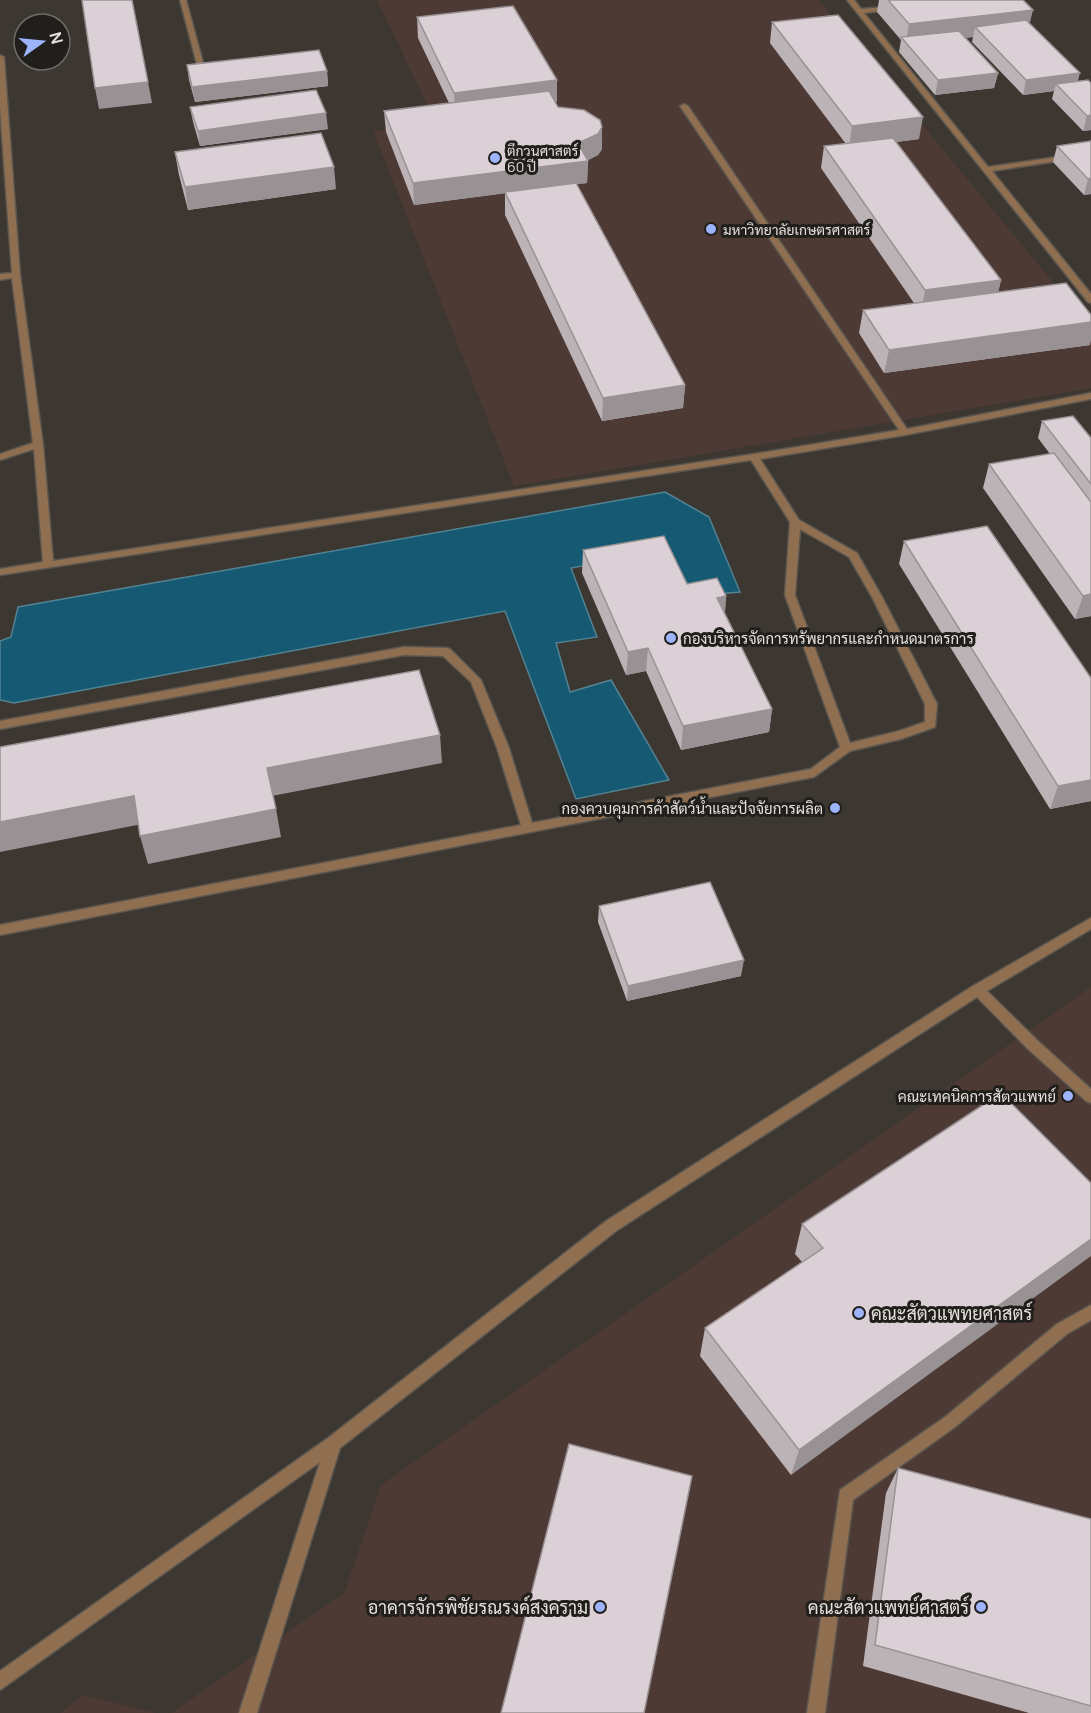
<svg xmlns="http://www.w3.org/2000/svg" width="1091" height="1713" viewBox="0 0 1091 1713" font-family="Manrope,Sarabun,sans-serif">
	<rect width="100%" height="100%" fill="#3c3730"/>
	<g fill="#4e3a34">
		<path d="M377,0h442l272,328v60l-577,98 -141,-355 63,-8z"/>
		<path d="M1091,987v726h-920l173,-120 37,-108z"/>
		<path d="M83,1695l73,18h-96z"/>
	</g>
	<path fill="#155972" stroke="#538292" stroke-width="1.5" d="M665,492l44,25 31,75 -46,4 -25,-46 -98,18 26,69 -41,6 14,49 41,-12 58,100 -93,19 -71,-188 -491,92 -14,-3v-59l11,-4 7,-30z"/>
	<g fill="none" stroke-linecap="round" stroke-linejoin="round">
		<g stroke="#5a564f" stroke-width="3">
			<g id="service">
				<path d="M180,0h6l19,70 -7,-2z"/>
				<path d="M847,0h7l7,9 35,-3 1,1 -3,2 -30,4 124,154 103,-15v4l-99,15 99,123v9l-3,-1z"/>
				<path d="M0,55l4,2 16,218 23,170 10,116 701,-107 145,-24 -219,-324 4,-2 4,2 219,323 184,-36v6l-186,36 -145,24 39,61 58,33 25,44 55,107 -2,23 -34,12 -51,12 -36,26 -814,158v-10l521,-100 -24,-77 -26,-66 -28,-26 -39,-1 -404,74v-8l404,-74 42,1 4,1 31,31 28,68 23,75 279,-54 29,-22 -55,-152 5,-73 -39,-62 -751,115v-6l43,-7 -9,-113 -34,11v-6l33,-11 -21,-165 -12,2v-6l12,-1 -12,-165zM800,529l49,28 23,40 53,107v18l-26,9 -49,12 -55,-148z"/>
				<path d="M1091,918v11l-104,62 51,50 53,48v14l-5,-2 -58,-52 -51,-52 -361,234 -276,217 -83,265h-18l81,-251 -320,228v-19l328,-233 278,-217 367,-235z"/>
				<path d="M1091,1305v15l-24,14 -112,93 -102,73 -28,213h-18l33,-223 105,-73 112,-93z"/>
			</g>
		</g>
		<use href="#service" fill="#906f50" fill-rule="evenodd"/>
	</g>
	<g fill="#bcb3b7">
		<path d="M879,0h144l7,24 48,57 13,2v47l-8,1 -31,-32 2,-8 -31,4 -51,-53 1,-5 -8,1 33,35 -4,15 -59,7 -36,-43 2,-12 -24,-28z"/>
		<path d="M417,17l140,85h-2l3,5 44,20v22l-4,6 -10,5 -1,23 -10,1 108,201 -2,23 -81,13 -97,-206v-22l-91,12 -28,-73 -2,-21 65,-8 -31,-65z"/>
		<path d="M772,22l147,117 -23,3 105,138 -3,12 92,53 -206,28 -25,-40 4,-23 51,-7 -93,-135 3,-22 22,-2 -76,-101z"/>
		<path d="M187,65l140,6 1,15 -133,16 -6,-22z"/>
		<path d="M190,107l138,22 -128,17 -7,-24z"/>
		<path d="M1091,141v53l-7,1 -31,-33 4,-16z"/>
		<path d="M175,153l161,36 -148,21 -9,-35z"/>
		<path d="M1042,421l49,17v178l-16,3 -92,-131 6,-24 61,-10 -12,-16z"/>
		<path d="M904,541l187,137v123l-41,8 -151,-245z"/>
		<path d="M583,550l143,46 -1,17 47,96 -3,23 -88,18 -35,-79 -20,4 -44,-102z"/>
		<path d="M599,906l142,70 -114,25 -29,-79z"/>
		<path d="M1091,1183l-300,292 -91,-119 5,-28 97,-66 -7,-8 7,-30z"/>
		<path d="M898,1468l193,51v194h-62l-166,-47 23,-173z"/>
	</g>
	<g fill="#999295">
		<path d="M1033,10l-5,21 -53,-4 -2,10 -66,7 -1,-2 3,-18z"/>
		<path d="M327,71l1,15 -133,16 -3,-15z"/>
		<path d="M998,73l-4,15 -59,7 3,-15z"/>
		<path d="M1080,73l-4,15 -20,-4 -2,7 -31,4 3,-15z"/>
		<path d="M557,80v22l-102,13 -1,-22z"/>
		<path d="M148,82l4,21 -53,6 -4,-21z"/>
		<path d="M326,113l2,16 -128,17 -2,-15z"/>
		<path d="M1091,115v15l-8,1 4,-15z"/>
		<path d="M923,117l-4,22 -70,9 3,-22z"/>
		<path d="M602,127v22l-4,6 -12,6h2l-1,22 -173,22 -1,-22 165,-40z"/>
		<path d="M334,167l2,22 -148,21 -3,-23z"/>
		<path d="M1091,178v16l-7,1 4,-16z"/>
		<path d="M1001,280l-5,23 -75,10 4,-23z"/>
		<path d="M1091,322v18l-1,5 -206,28 5,-23z"/>
		<path d="M685,385l-2,23 -81,13 1,-23z"/>
		<path d="M1091,594v22l-16,3 8,-23z"/>
		<path d="M726,596l-2,24 -7,-22z"/>
		<path d="M648,648l-2,23 -20,4 2,-23z"/>
		<path d="M772,709l-3,23 -88,18 2,-24z"/>
		<path d="M440,735l2,28 -170,33 -5,-28z"/>
		<path d="M1091,780v21l-41,8 8,-23z"/>
		<path d="M134,796l8,28 -142,28v-30z"/>
		<path d="M276,809l5,28 -133,27 -8,-28z"/>
		<path d="M744,960l-3,16 -114,25 1,-15z"/>
		<path d="M1091,1239v17l-300,219 8,-25z"/>
	</g>
	<g fill="#dbd0d5" stroke="#999295" stroke-width="1.5">
		<path d="M82,0h50l16,82 -53,6z"/>
		<path d="M888,0h135l10,10 -124,14z"/>
		<path d="M513,6l44,74 -103,13 -37,-76z"/>
		<path d="M838,15l85,102 -71,9 -80,-104z"/>
		<path d="M1026,20l54,53 -54,7 -51,-53z"/>
		<path d="M959,31l39,42 -60,7 -37,-43z"/>
		<path d="M319,50l8,21 -135,16 -5,-22z"/>
		<path d="M1088,80l3,3v32l-4,1 -31,-32z"/>
		<path d="M316,90l10,23 -128,18 -8,-24z"/>
		<path d="M549,91l9,16 26,3 16,10 2,7 -4,7 -20,9 10,18 -175,22 -29,-72z"/>
		<path d="M321,133l13,34 -149,20 -10,-35z"/>
		<path d="M893,138l108,142 -76,10 -101,-144z"/>
		<path d="M1091,141v37l-3,1 -31,-33z"/>
		<path d="M576,183l109,202 -82,13 -98,-206z"/>
		<path d="M1066,283l25,32v7l-202,28 -26,-40z"/>
		<path d="M1073,416l18,22v46l-49,-63z"/>
		<path d="M1054,453l37,49v92l-8,2 -94,-132z"/>
		<path d="M987,526l104,152v102l-33,6 -154,-245z"/>
		<path d="M664,536l23,48 30,-6 9,18 -9,2 55,111 -89,17 -35,-78 -20,4 -45,-102z"/>
		<path d="M419,670l21,65 -173,33 9,41 -136,27 -6,-40 -134,26v-75z"/>
		<path d="M710,882l34,78 -116,26 -29,-80z"/>
		<path d="M1001,1093l90,90v56l-292,211 -94,-122 118,-80 -21,-24z"/>
		<path d="M569,1444l123,32 -48,237h-143z"/>
		<path d="M898,1468l193,51v187l-216,-61z"/>
	</g>
	<g fill="#9db4fd" stroke="#211f1c" stroke-width="2">
		<circle cx="495" cy="158" r="6"/>
		<circle cx="711" cy="229" r="6"/>
		<circle cx="671" cy="638" r="6"/>
		<circle cx="835" cy="808" r="6"/>
		<circle cx="1068" cy="1096" r="6"/>
		<circle cx="859" cy="1313" r="6"/>
		<circle cx="600" cy="1607" r="6"/>
		<circle cx="981" cy="1607" r="6"/>
	</g>
	<g text-anchor="middle" dominant-baseline="central" stroke-width="6" stroke-linejoin="round" paint-order="stroke">
		<g font-size="14" fill="#e4e1dc" stroke="#211f1c" text-anchor="start">
			<text x="507" y="150">ตึกวนศาสตร์<tspan x="507" dy="16">60 ปี</tspan></text>
			<text x="723" y="229">มหาวิทยาลัยเกษตรศาสตร์</text>
		</g>
		<g font-size="15" fill="#e4e1dc" stroke="#211f1c" text-anchor="end">
			<text x="683" y="638" text-anchor="start">กองบริหารจัดการทรัพยากรและกำหนดมาตรการ</text>
			<text x="823" y="808">กองควบคุมการค้าสัตว์น้ำและปัจจัยการผลิต</text>
			<text x="1056" y="1096">คณะเทคนิคการสัตวแพทย์</text>
		</g>
		<g font-size="18" fill="#e4e1dc" stroke="#211f1c" text-anchor="end">
			<text x="871" y="1313" text-anchor="start">คณะสัตวแพทยศาสตร์</text>
			<text x="588" y="1607">อาคารจักรพิชัยรณรงค์สงคราม</text>
			<text x="969" y="1607">คณะสัตวแพทย์ศาสตร์</text>
		</g>
	</g>
	<g transform="translate(42 42) rotate(75)"><circle r="28" fill="#211f1c" stroke="#6f6d69" stroke-width="1.5"/>
	<path d="M0-4.5L10 22L0 15L-10 22Z" fill="#9db4fd"/>
	<text y="-9" font-size="16" font-weight="bold" text-anchor="middle" fill="#e4e1dc">N</text>
	</g>
</svg>
